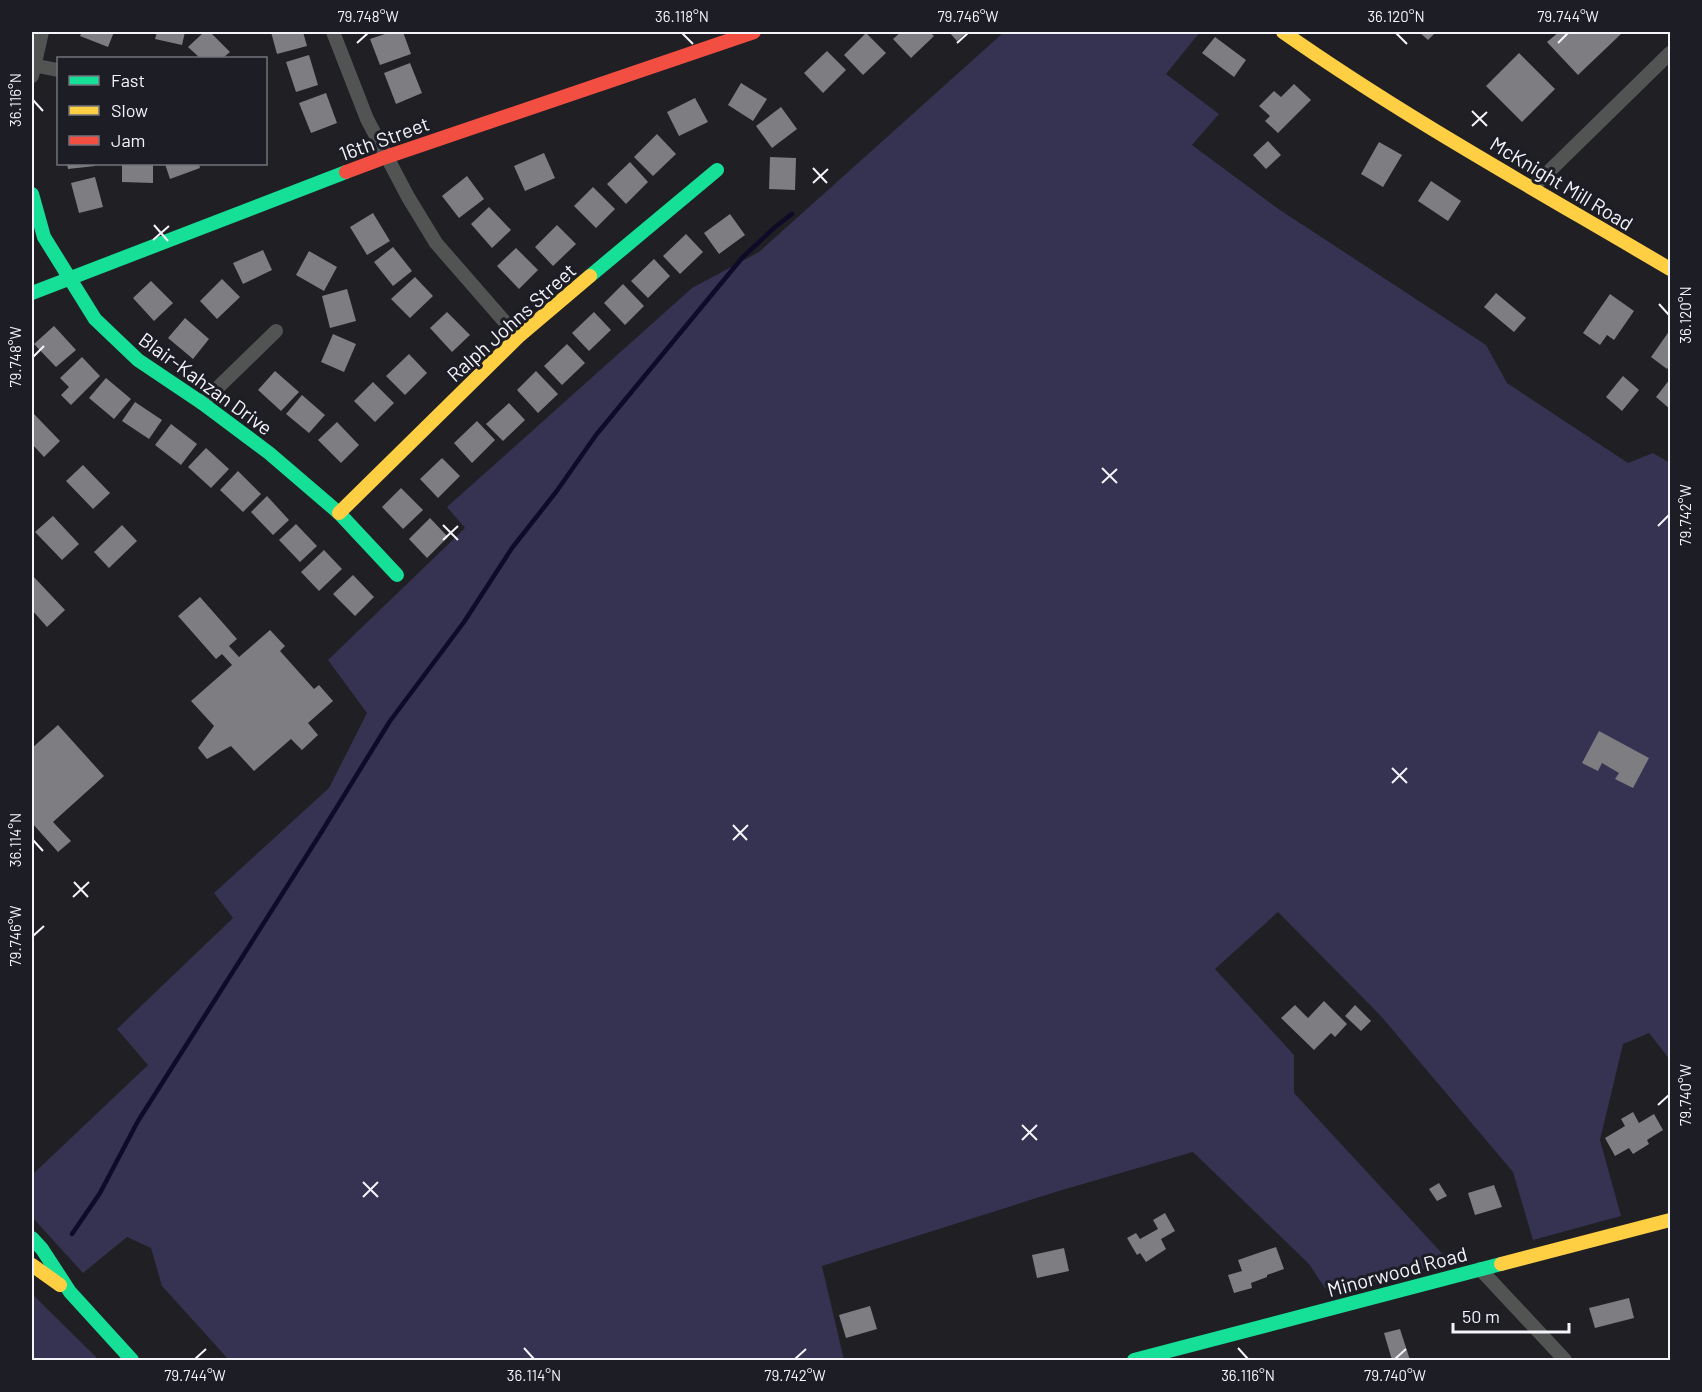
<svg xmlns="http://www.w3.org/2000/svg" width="1702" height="1392" viewBox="0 0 1702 1392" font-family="Barlow,sans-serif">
	<rect width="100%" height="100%" fill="#1f1f24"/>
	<g fill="#353351">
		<path d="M1004,32h196l-34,42 53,40 -27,31 85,63 209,137 21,38 121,80 25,-10 17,10v597l-21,-27 -26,11 -23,96 21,76 -88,24 -20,-68 -133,-157 -102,-103 -63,57 79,86v38l156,169 -121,32 -20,-30 -116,-112 -131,38 -240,76 22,94h-615l-67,-74 -11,-38 -24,-11 -44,36 -51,-56v-42l116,-110 -31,-36 116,-111 -19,-25 115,-105 38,-75 -39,-53 137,-132 -18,-21 245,-219 67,-36z"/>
		<path d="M32,1294l67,66h-67z"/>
	</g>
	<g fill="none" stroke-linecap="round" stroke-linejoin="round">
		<path stroke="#0f0a27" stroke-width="4.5" d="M72,1234l28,-41 38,-72 181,-285 71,-115 74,-99 48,-74 44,-56 40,-57 146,-177 33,-31 17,-13"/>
	</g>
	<g fill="#7d7d82">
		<path d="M82,32h32l-6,15 -28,-11z"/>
		<path d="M157,32h28l-3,13 -27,-6z"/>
		<path d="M204,32h6l20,20 -7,6h-23l-12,-11z"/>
		<path d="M271,32h32l4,14 -30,8z"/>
		<path d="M391,32h12l8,22 -31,11 -10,-26z"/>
		<path d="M901,32h29l4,4 -23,22 -18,-19z"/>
		<path d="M949,32h18l-10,9z"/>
		<path d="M1419,32h17l-8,8z"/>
		<path d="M1559,32h60l2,2 -43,41 -31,-33z"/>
		<path d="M866,33l20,20 -23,22 -19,-20z"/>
		<path d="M1215,37l31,23 -12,17 -32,-24z"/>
		<path d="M827,51l19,19 -23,23 -19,-20z"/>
		<path d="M1519,53l36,36 -33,33 -36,-36z"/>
		<path d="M309,55l9,30 -22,7 -10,-30z"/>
		<path d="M410,63l12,30 -26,11 -12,-31z"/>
		<path d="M741,83l26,16 -14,22 -25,-16z"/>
		<path d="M1294,84l17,16 -33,33 -13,-12 5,-5 -11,-10 15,-15 7,6z"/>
		<path d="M326,93l11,30 -26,10 -12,-30z"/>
		<path d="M695,98l13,24 -29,14 -12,-24z"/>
		<path d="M781,107l16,22 -25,19 -16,-22z"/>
		<path d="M657,134l19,20 -23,22 -19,-19z"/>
		<path d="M1268,141l13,14 -15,14 -13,-14z"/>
		<path d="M1379,142l23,13 -19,32 -22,-13z"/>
		<path d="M544,153l11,25 -30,13 -11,-25z"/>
		<path d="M770,157l26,1 -1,32 -26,-1z"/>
		<path d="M630,162l18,20 -22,22 -19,-20z"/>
		<path d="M67,164h28v2l-27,3z"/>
		<path d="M122,164h31v19l-31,-1z"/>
		<path d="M165,164h34l1,4 -30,11z"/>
		<path d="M467,176l17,23 -25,19 -17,-22z"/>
		<path d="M95,177l8,30 -24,6 -8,-30z"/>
		<path d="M1431,181l30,20 -13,20 -30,-20z"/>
		<path d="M593,187l22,22 -19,19 -22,-22z"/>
		<path d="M489,207l22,23 -19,18 -21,-24z"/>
		<path d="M373,213l17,28 -23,14 -17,-28z"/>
		<path d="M730,214l15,21 -26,19 -15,-21z"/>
		<path d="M557,225l19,19 -23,22 -18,-19z"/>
		<path d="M686,234l17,18 -23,22 -17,-18z"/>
		<path d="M393,247l19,24 -19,15 -19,-24z"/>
		<path d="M516,248l22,22 -19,19 -22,-23z"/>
		<path d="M263,250l9,20 -29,14 -10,-21z"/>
		<path d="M309,251l28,16 -13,24 -28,-16z"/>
		<path d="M654,259l16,17 -22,22 -17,-17z"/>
		<path d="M415,277l18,19 -23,22 -19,-19z"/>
		<path d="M222,279l18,18 -23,22 -17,-18z"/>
		<path d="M151,281l22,22 -19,18 -21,-23z"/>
		<path d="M623,284l21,22 -19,19 -21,-22z"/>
		<path d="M347,289l9,32 -26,7 -8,-32z"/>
		<path d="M1496,293l30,25 -12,14 -30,-25z"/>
		<path d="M1610,294l24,17 -20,29 -7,-5 -7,10 -17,-12z"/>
		<path d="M447,312l23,23 -18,17 -22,-24z"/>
		<path d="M594,312l17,18 -22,21 -17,-18z"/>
		<path d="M185,318l24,21 -16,20 -25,-21z"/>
		<path d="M54,326l22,24 -20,17 -22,-23z"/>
		<path d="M1670,330v34l-3,5 -16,-12z"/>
		<path d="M333,334l23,10 -12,28 -23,-10z"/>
		<path d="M567,344l18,19 -23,22 -18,-19z"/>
		<path d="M409,354l18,19 -22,22 -19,-19z"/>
		<path d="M82,357l18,19 -29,29 -10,-10 8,-8 -9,-9z"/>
		<path d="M275,371l24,21 -18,19 -23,-21z"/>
		<path d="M536,371l22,23 -20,19 -21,-23z"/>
		<path d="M1623,376l16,14 -17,21 -16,-14z"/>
		<path d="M106,378l25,21 -17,20 -25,-21z"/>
		<path d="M1670,379v30l-14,-12z"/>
		<path d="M373,382l21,21 -19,19 -21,-21z"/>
		<path d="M302,395l23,20 -16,18 -23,-19z"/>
		<path d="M135,402l27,18 -13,19 -27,-18z"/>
		<path d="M509,403l16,17 -22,21 -17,-17z"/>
		<path d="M33,413l27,28 -16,16 -12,-13v-29z"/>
		<path d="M477,421l18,19 -23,23 -18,-20z"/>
		<path d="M337,422l22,23 -18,18 -23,-23z"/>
		<path d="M171,424l26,20 -16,21 -26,-20z"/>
		<path d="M206,448l23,21 -18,19 -23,-21z"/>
		<path d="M442,458l18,18 -22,22 -18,-19z"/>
		<path d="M83,465l27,28 -17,16 -27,-28z"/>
		<path d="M238,471l23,23 -18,18 -23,-22z"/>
		<path d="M401,488l22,22 -20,19 -21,-22z"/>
		<path d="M267,496l22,24 -16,15 -22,-23z"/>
		<path d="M53,516l26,28 -17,16 -27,-28z"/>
		<path d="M430,518l18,19 -21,21 -18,-19z"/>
		<path d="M296,524l21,22 -17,16 -21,-22z"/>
		<path d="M122,525l15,16 -28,27 -15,-16z"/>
		<path d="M324,550l18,19 -23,22 -18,-19z"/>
		<path d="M32,575l33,35 -18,17 -15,-17z"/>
		<path d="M353,575l21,22 -19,19 -22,-22z"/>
		<path d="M200,597l37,42 -8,7 10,11 31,-27 15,16 -5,5 34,38 5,-4 14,16 -25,22 10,12 -16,15 -11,-11 -37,32 -23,-25 -24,13 -9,-11 16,-22 -23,-25 41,-36 -10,-11 -6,5 -38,-43z"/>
		<path d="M58,725l46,51 -51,46 18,19 -13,11 -26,-29v-75z"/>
		<path d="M1599,731l50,27 -16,30 -18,-9 4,-6 -17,-10 -4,8 -16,-8z"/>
		<path d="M1324,1001l23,23 -12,13 -4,-4 -17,17 -33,-32 14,-13 13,13z"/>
		<path d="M1355,1005l16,16 -10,10 -16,-15z"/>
		<path d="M1633,1112l6,11 15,-9 9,16 -16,10 2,4 -16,10 -4,-6 -14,8 -10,-18 20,-12 -4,-7z"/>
		<path d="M1439,1183l8,13 -10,5 -8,-12z"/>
		<path d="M1494,1185l8,22 -27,8 -7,-22z"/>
		<path d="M1165,1213l10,18 -14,8 5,10 -20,13 -6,-9 -3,2 -10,-17 9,-5 4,6 18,-10 -5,-9z"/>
		<path d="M1276,1247l8,22 -17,6v2l-16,6 1,5 -18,5 -6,-18 14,-4 -4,-11z"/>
		<path d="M1064,1248l5,23 -32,7 -5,-23z"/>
		<path d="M1629,1298l5,20 -39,10 -6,-20z"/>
		<path d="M870,1306l7,23 -31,9 -7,-23z"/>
		<path d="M1400,1329l10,31h-18l-8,-27z"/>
	</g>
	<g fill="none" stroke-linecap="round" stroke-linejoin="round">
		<g stroke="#525454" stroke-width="14">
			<path d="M333,32l34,87 41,78 28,46 82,94"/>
			<path d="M32,65l26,5"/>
			<path d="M32,76l10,-44"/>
			<path d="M1533,187l137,-134"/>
			<path d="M202,403l74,-72"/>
			<path d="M1480,1269l85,91"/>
		</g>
		<g stroke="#16e098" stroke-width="14">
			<path d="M32,194l12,43 51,82 43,41 64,43 67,50 70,60 58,62"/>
			<path d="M590,276l127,-106"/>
			<path d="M32,293l314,-121"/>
			<path d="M32,1238l10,11 28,43 62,68"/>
			<path d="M1134,1360l367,-96"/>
		</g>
		<g stroke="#ffcf43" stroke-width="14">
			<path d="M1283,32c124,87 257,160 387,237"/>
			<path d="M339,513l179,-176 72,-61"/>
			<path d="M1501,1264l169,-44"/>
			<path d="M32,1265l28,20"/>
		</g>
		<path stroke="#f24e42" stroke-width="14" d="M346,172l40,-15 368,-125"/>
	</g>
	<path fill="none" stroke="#f4f4fa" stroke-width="2" d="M682,33l11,11M1396,33l11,11M357,43l11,-10M957,43l11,-10M1558,43l10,-10M33,100l10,11M1472,111l15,15M1472,126l15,-14M813,168l14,15M813,183l15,-14M154,225l14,16M153,240l16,-14M1659,304l10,11M33,357l11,-11M1102,468l15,15M1102,483l15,-14M443,525l15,15M1658,526l11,-11M443,540l15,-14M1392,768l15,15M1392,783l15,-15M733,825l14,15M33,840l10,11M733,840l15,-15M74,882l14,15M73,897l16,-15M33,936l11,-10M1658,1105l11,-10M1022,1125l15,15M1022,1140l15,-15M363,1182l15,15M363,1197l15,-15M524,1348l10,11M1238,1348l10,11M195,1359l11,-10M795,1359l11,-10M1395,1359l11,-10"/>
	<g text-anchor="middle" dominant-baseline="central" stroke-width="6" stroke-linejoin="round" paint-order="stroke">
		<g font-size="20" fill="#f4f4fa" stroke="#1d1d26">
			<text transform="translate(384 138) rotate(-20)">16th Street</text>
			<text transform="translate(1562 183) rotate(31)">McKnight Mill Road</text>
			<text transform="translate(511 322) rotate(-42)">Ralph Johns Street</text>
			<text transform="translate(206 383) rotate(36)">Blair-Kahzan Drive</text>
			<text transform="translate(1397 1271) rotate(-15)">Minorwood Road</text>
		</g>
	</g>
	<rect width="1702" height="1392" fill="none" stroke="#1d1d26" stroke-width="66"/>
	<rect x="57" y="57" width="210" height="108" fill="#1d1d26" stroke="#73737b" stroke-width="1.5"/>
	<rect x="69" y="76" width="30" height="9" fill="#16e098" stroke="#73737b" stroke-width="1.5"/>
	<text x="111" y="87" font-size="18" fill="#f4f4fa">Fast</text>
	<rect x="69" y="106" width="30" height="9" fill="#ffcf43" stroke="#73737b" stroke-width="1.5"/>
	<text x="111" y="117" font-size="18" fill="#f4f4fa">Slow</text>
	<rect x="69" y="136" width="30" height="9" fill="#f24e42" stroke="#73737b" stroke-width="1.5"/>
	<text x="111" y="147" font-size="18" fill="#f4f4fa">Jam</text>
	<path d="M1453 1323v9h116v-9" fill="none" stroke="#f4f4fa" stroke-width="3"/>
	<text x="1462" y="1323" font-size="18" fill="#f4f4fa" stroke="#1d1d26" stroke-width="4.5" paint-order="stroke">50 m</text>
	<rect x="33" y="33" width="1636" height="1326" fill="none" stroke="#f4f4fa" stroke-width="2"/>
	<g font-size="15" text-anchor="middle" fill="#f4f4fa">
		<text x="368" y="22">79.748°W</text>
		<text x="682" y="22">36.118°N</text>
		<text x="968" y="22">79.746°W</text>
		<text x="1396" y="22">36.120°N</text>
		<text x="1568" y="22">79.744°W</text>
		<text transform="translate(16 100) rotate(-90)" y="5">36.116°N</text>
		<text transform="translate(1686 315) rotate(-90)" y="5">36.120°N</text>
		<text transform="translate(16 357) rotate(-90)" y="5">79.748°W</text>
		<text transform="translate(1686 515) rotate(-90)" y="5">79.742°W</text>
		<text transform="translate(16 840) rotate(-90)" y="5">36.114°N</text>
		<text transform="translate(16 936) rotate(-90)" y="5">79.746°W</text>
		<text transform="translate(1686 1095) rotate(-90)" y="5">79.740°W</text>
		<text x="195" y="1381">79.744°W</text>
		<text x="534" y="1381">36.114°N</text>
		<text x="795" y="1381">79.742°W</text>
		<text x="1248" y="1381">36.116°N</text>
		<text x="1395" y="1381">79.740°W</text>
	</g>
</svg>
